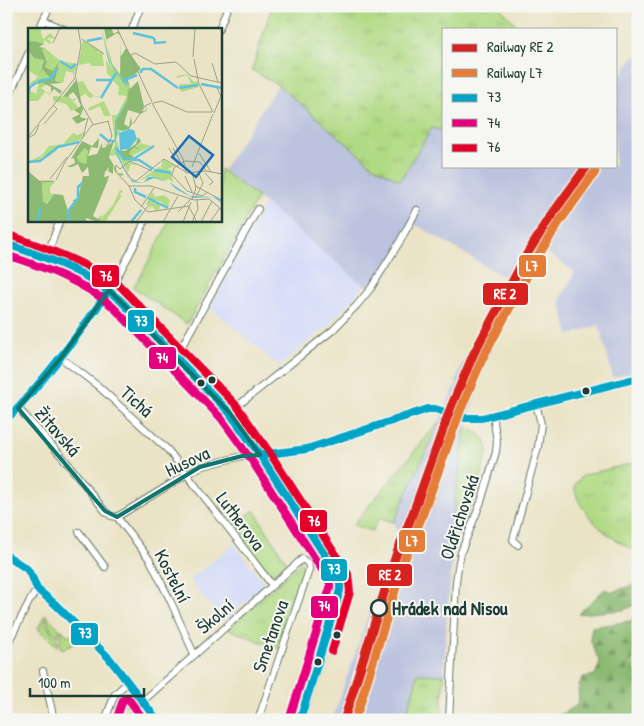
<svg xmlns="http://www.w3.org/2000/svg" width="644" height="726" viewBox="0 0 644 726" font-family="'Patrick Hand',sans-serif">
	<defs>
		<pattern id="grass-tufts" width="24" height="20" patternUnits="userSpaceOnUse" patternTransform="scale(1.25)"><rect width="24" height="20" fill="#b1da84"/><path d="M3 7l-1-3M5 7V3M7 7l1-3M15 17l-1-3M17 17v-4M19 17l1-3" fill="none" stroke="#98bc73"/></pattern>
		<pattern id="forest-firs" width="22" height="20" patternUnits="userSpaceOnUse" patternTransform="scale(1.25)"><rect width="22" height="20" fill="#8cba72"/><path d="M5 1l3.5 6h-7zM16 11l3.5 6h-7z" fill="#72985e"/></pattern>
	</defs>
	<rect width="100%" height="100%" fill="#f6f6f2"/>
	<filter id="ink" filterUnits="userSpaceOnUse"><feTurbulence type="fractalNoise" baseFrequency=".02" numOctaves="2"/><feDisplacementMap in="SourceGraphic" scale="10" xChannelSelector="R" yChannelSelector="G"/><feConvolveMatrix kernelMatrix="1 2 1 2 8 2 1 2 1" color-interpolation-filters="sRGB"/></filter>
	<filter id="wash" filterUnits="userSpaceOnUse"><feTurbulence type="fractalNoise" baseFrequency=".0096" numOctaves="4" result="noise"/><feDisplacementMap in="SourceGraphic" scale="20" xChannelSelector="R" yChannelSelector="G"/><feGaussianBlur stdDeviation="1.12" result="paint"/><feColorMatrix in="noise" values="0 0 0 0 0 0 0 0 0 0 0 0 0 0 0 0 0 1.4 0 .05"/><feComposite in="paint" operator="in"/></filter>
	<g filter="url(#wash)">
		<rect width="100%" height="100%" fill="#eae3c5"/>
		<g fill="#d2d9f9">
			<path d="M265,203l98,82 -12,16 -25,26 -47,39 -69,-59z"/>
			<path d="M234,544l31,40 -41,37 -25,-28 -9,-14z"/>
		</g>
		<path fill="#bcc3de" d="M638,56v315l-25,6 -14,-52 -30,10 -9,-35 15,-28 -32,-22 -47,86 -14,38 -16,53 -16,104 2,28 -5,57 -3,59 -26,-1 -13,46h-73l65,-187 -3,-11 52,-117 11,-22 -2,-1 14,-32 38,-71 -92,-55 -37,64 -15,-3 -98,-82 -42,-33 55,-85 95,81 27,14 32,-53 8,2 3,-4v41h172v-83l18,-25z"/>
		<g fill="url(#grass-tufts)" stroke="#688c5c">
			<path d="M272,6h226l18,18 -6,5h-67v96l-3,5 -8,-2 -32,52 -27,-14 -95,-81 -26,-15z"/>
			<path d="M439,422l-45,100 -15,-4 -7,13 -19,-6z"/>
			<path d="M466,427l10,4 9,9 3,9 -10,39 -18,47 -10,-4z"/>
			<path d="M638,462v91c-14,-8 -28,-16 -39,-26 -9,-8 -25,-29 -24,-40 1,-7 5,-9 9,-12z"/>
			<path d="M302,562l5,4 -28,83 -51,-20z"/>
			<path d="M45,614l14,14 -1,9 -3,-4 -4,-3z"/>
			<path d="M44,616c2,11 7,16 14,24l-1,6 -19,-17z"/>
			<path d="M61,629l6,6h8l5,4 -4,4 -13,6 -3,-2z"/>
			<path d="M638,633v56l-6,-28 1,-23z"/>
			<path d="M418,674l26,1 -3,45h-36z"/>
			<path d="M124,698h3l5,3 -15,11h-2l5,-11z"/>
			<path d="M134,704l13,16 -4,-1 -30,1z"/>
		</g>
		<path fill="url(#forest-firs)" stroke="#567c53" d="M638,576v57l-5,5v14l-3,13c11,11 8,40 8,55h-87l25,-14 3,-5 -1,-12 4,-11 13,-3 5,-12 -10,-24 2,-12 39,-6 6,-9 -2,-7 -12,5 -45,4 27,-25 7,3 22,-7z"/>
		<g fill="#b1da84" stroke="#688c5c">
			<path d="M220,169l38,28 -71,127 -54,-37 9,-13 28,-54h50z"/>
			<path d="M254,510l33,53 -16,13 -39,-48z"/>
		</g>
	</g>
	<g filter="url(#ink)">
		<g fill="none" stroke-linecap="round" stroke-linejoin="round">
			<g stroke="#667767" stroke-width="8">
				<g id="street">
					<path d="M43,20l21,9"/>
					<path d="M39,29l11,-23"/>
					<path d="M132,29l9,-23"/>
					<path d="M219,29l9,-23"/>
					<path d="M6,103l23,-51"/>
					<path d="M46,258l14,-38"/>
					<path d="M176,357l82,-148"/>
					<path d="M61,358l37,28 70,64 104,135"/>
					<path d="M18,408l47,52 40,51 6,5 6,1 70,-43 13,-7 42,-11 12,-2 12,1 41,-6 90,-29 31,-11h7l30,9h17l156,-40"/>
					<path d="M229,412l6,-4 98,-78 24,-25 14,-17 28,-45 18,-33"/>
					<path d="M6,420c29,-29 54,-62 78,-95 24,-32 47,-67 61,-105"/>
					<path d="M117,517l33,43 21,42 23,52"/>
					<path d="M79,532l26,35"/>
					<path d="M518,545l-5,-5 25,-93 3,-23 -5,-20"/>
					<path d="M6,555l21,14 6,10 4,10 18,15 36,35 18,19 48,62"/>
					<path d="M6,647l23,-45 8,-13"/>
					<path d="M43,671l11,49"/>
					<path d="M143,701l159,-142c5,3 8,5 7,11l-51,150"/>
					<path d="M105,720l10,-26 13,-12"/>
					<path d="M449,720l7,-138 2,-15 3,-15 20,-50 15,-50 1,-10 -4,-27"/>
				</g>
			</g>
			<g stroke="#667767" stroke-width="11">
				<path id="secondary" d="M6,244c24,8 45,16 68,27 17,9 32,16 46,29l109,112 31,43 77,119 3,8v8l-40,130"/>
			</g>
			<use href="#street" stroke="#fff" stroke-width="6"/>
			<use href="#secondary" stroke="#fde4d0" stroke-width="9"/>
			<g stroke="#f6f6f2" stroke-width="11">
				<g id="bus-1">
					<path d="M6,244c40,13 82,28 114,56l109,112 31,43 77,119 3,8v8l-40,130"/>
					<path d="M6,420c39,-40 72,-84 103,-130"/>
					<path d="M260,455l47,-6 121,-40h7l30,9h17l156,-40"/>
					<path d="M6,555l21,14 6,10 4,10 18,15 54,54 48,62"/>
				</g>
			</g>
			<g stroke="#f6f6f2" stroke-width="11">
				<g id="bus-2">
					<path d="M6,255c37,12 77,26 107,52l108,111 31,43 76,118 2,5v4l-40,129"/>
					<path d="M116,720l7,-20 4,-3 17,23"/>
				</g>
			</g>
			<g stroke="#f6f6f2" stroke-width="11">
				<path id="bus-3" d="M9,235c38,13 76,27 109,49l119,122 31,44 80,124 2,18 -18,59"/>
			</g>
			<use href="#bus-1" stroke="#02a4c6" stroke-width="8"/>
			<use href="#bus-2" stroke="#e5007d" stroke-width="8"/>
			<use href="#bus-3" stroke="#e4002b" stroke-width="8"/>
			<g stroke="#f6f6f2" stroke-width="12">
				<path id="rail-1" d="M344,720l52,-165 17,-42 38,-106 23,-54 53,-99 24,-38 36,-50"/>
			</g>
			<g stroke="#f6f6f2" stroke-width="12">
				<path id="rail-2" d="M355,720l50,-162 17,-42 38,-105 23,-54 53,-98 23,-37 36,-50"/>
			</g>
			<use href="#rail-1" stroke="#d7221f" stroke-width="9"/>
			<use href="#rail-2" stroke="#e37d37" stroke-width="9"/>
		</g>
	</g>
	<path fill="none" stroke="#0f766e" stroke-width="4" stroke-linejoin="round" d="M109,290l120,122 31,43 -18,1 -42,11 -83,50 -12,-6 -87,-103 43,-50z"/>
	<g fill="#1f3d34" stroke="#f6f6f2" stroke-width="2">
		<circle cx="212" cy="380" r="4.5"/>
		<circle cx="201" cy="383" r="4.5"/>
		<circle cx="586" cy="391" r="4.5"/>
		<circle cx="337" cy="635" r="4.5"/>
		<circle cx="318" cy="662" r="4.5"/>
	</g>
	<circle fill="#f6f6f2" stroke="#1f3d34" stroke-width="2.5" cx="379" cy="608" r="8"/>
	<g text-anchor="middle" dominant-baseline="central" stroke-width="4" stroke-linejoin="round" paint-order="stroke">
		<g font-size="19" fill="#1f3d34" stroke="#f6f6f2">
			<text transform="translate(137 401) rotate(42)">Tichá</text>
			<text transform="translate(58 431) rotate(49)">Žitavská</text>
			<text transform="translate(187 461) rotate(-25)">Husova</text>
			<text transform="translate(459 517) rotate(-72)">Oldřichovská</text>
			<text transform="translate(241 521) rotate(53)">Lutherova</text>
			<text transform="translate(173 576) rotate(63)">Kostelní</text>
			<text transform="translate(215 616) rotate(-41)">Školní</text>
			<text transform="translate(270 636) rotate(-71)">Smetanova</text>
		</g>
		<g font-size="19" font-weight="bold" fill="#1f3d34" stroke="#f6f6f2" text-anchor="start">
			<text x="392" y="608">Hrádek nad Nisou</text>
		</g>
	</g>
	<g transform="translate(28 28)">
		<rect width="194" height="194" fill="#eae3c5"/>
		<path d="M0,0h12l3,11 7,-6 6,6 -9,-1 5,5 -2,1 -6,-4v4l-16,-2zM74,0l9,36 18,22 -2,15 -10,19 3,12 -4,7 3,15 18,12 -6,-2 -3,8 -11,-17 -8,1 6,-11 -3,-30h5l10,-19 -9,-1 1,-8 -12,-14 -1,-13 7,10 -6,-14zM17,20l15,13 17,3 -4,14v-5l-7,-2 -3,12 -8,-2 4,-18 -6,9 -8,-5 2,-6 -5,-12zM0,22l5,7 11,3 -5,13 3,-4 8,9 -1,4 5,-2 -13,8 8,6 4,-5 -3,6 -5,-3 -7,9h-10l2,-10 6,3 3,-11 -11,2 10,-8 -10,-7zM159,46l7,8 4,-1 1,6 -18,5 -2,-8h12l-4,-9 -10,3v-2zM55,53l7,12 1,-1 1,3 8,2 1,1 -7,-2 -4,2 -5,-4 3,-3 -9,7 -2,-16zM76,73l7,15h-7l-4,-10 -11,5 -1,-3zM56,104l-4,8 -23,6v4l-9,7 -5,1 1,-4 -6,7 -10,1 14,-7 7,-9 14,-2 10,-11 4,2zM80,112l-5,8 5,4 -2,5 -7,1 -6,9 -3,-3zM112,115l11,3 -19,10 -3,-2 4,-6 4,1 -2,-2zM57,120l3,3 -2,14 -7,-3 -2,-5zM135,131l12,7 -8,3 4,1 2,13 -4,-4 -6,2 -13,-5 -11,5 20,-14 5,2 -3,-2zM8,152l20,1 -6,6v6l4,1 -8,10 -3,-2 -1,-19zM92,162l3,1 -4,4h3l-16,26 -8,1 15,-17zM124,164l3,5 9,-2 6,5 -2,8 -7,-6 -6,-2 5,5 -1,5 -3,1 -4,-5 -5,5 3,-4 -4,-3z" fill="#b1da84"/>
		<path d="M76,0h7l3,6 4,-3 3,6 -1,21 6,-10 15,21 -13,11 2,9 8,-8 6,25 -3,6 5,-2v-4l1,4 -6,4 -13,-4 -4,14 5,3 2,-11 1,8 -3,5 -7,2 -5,-2 -1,-7 11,-21 2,-15 -18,-22zM89,5l4,3 -1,38 -8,-10 -6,-24zM6,13l10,3 -5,3 6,1 -3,1 5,13 -2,5 8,4 6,-9 -4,19 7,2 -12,1 12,7 -2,3 -6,-5 -3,3v-5l-8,-4 -10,1 17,-6 -8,-9 -3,6 5,-15 -10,-2 -5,-6 -1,-10zM48,52l7,29 -3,8 7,2 -10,5 -5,-6 8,-4 -6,-4 7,-4 -4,-9 -4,-5 -5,4 5,4 3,-2 -2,3 -5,-4 -7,1zM110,109l3,4 -6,6 6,2 -8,-1 -4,6 5,3 -5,3 -7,-2 -4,-8 -1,-12 2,12 6,1 11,-7zM71,110l-1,10 -7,-1 -3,9 9,-2 5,-11v5h2l10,-7 -5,16 9,16 6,1 -3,2 -7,-7 -1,-4v9l-5,-3 1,-4 -4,5 -1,5 5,-1 -2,6 -14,34 5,3 5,-5 -5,8 -12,-4v4h-58v-51l14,12 1,19 4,2 7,-10 9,1 5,16 6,-7 -1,-4 5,-1 5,-23h6l-1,-9 -6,6 -4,-9 -6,3h-5l8,-4 -1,-5 -3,1 11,-18 10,5zM57,120l3,3 -2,13 -7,-2 -2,-5z" fill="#8cba72" fill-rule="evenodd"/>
		<path d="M55,12l17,10 -3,4 5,-3 2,15h-13l-1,-3 -12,2zM25,68l16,1 10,11 -8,3 -5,-7 -13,-3z" fill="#b1da84"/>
		<path d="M73,0l9,36 16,19 2,5v7l-1,5 -11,22 1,11 -2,10 2,10 13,27 13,3 5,-6h6l15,5 21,14 24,1 6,2 2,4 -9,-6 -20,1 -17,-9 -7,-7 -15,-4 -12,5 -10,-1 -4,-5 -12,-23 -1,-12v-21l12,-21 1,-12 -19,-25zM101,101l5,1 3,9 -8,10 -9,1 -1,-17z" fill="#5fc2dd"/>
		<path fill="none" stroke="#5fc2dd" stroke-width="2.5" d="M105,5l21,5M126,10l1,5 11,-1M59,13l15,-3M32,33l11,7 5,-4M112,45l3,-4h8l27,19M68,52h16M10,53l12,-2 8,-11M94,53l15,-6M173,56l21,4M151,60l19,-3M0,66l2,-7 7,-5M73,70l15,-25M72,106l8,7h7M88,120l8,11 15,1 14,9M104,132l22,-14M0,134l12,-1 18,-14 21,-5M126,142l17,3M107,160v4l11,5M120,170l20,10M9,194l4,-15M42,194l-2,-11 10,-13v-11l4,-4M103,194l10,-12"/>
		<path fill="none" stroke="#99a18b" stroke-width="1" d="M89,0l35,74M54,11l22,15M25,15l7,-15M103,27l4,-2 20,11 21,-2 15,14 31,7M165,29l2,-29M166,31l5,25M184,35l6,19M48,50l4,24 13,22M171,56l14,28M124,75l31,56 3,14M125,75l9,-2 25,11h25M186,85l7,-17 -4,-8M16,96l13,-15 -4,-4M105,96l12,-18 6,-3M0,109l47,-59 6,-33 -3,-17M55,109l5,-19M0,110l7,-4 4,-9M79,118l5,-10 -4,-15M141,120l9,16M145,120l8,15M171,125l12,19M95,139l8,12 5,2 28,-22 22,13M164,139l21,-53M124,143l-22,-10 -10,8 -4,-4 -1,6 14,15h22l43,14M178,143l-6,-9 -15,-1 -11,7 -2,7 15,16 15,5 6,-4M164,144l4,16 -4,11M158,145l20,-2 16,3M177,145l8,9 -4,3M157,148l7,16M22,151l17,-22M28,152l9,-18 27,-37 17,-4M0,155l25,-2M101,158l6,14 13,12 41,-6M167,158l27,14M168,169l7,-14 -5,-12M166,172l15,-1 13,11M113,179l13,-19M161,179l8,15M150,184l13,-13M109,193l11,-15M135,194l15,-26M155,194l8,-20M164,194l6,-13 -1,-9M173,194l11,-21M182,194l10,-14"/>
		<path fill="#1f6fb2" fill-opacity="0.15" stroke="#1f6fb2" stroke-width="2.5" d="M161,108l24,19 -17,22 -24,-20z"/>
		<rect width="194" height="194" fill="none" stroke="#1f3d34" stroke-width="2.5"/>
	</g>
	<g stroke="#f6f6f2" stroke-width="2">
		<rect x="518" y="254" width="29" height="24" rx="5" fill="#e37d37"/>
		<rect x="91" y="264" width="29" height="24" rx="5" fill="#e4002b"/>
		<rect x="482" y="282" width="47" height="24" rx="5" fill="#d7221f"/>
		<rect x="127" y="309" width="28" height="24" rx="5" fill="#02a4c6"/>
		<rect x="148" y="346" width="29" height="24" rx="5" fill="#e5007d"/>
		<rect x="299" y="509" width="29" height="24" rx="5" fill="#e4002b"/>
		<rect x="398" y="529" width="28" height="24" rx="5" fill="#e37d37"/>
		<rect x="320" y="558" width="28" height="24" rx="5" fill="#02a4c6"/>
		<rect x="366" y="563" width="47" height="24" rx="5" fill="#d7221f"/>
		<rect x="310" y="595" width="29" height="24" rx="5" fill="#e5007d"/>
		<rect x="70" y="622" width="29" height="24" rx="5" fill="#02a4c6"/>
	</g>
	<g font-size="14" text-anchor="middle" font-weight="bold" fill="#fff">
		<text x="532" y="271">L7</text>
		<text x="106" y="281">76</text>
		<text x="505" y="299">RE 2</text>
		<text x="141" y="326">73</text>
		<text x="162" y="363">74</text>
		<text x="314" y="526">76</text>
		<text x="412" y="546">L7</text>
		<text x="334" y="574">73</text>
		<text x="390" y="580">RE 2</text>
		<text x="324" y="611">74</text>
		<text x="85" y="638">73</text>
	</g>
	<rect width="644" height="726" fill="none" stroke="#f6f6f2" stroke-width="25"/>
	<rect x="442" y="28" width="175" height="140" fill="#f6f6f2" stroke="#a0aca6"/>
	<rect x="452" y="44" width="25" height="8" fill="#d7221f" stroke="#a0aca6"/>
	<text x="487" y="52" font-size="15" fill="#1f3d34">Railway RE 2</text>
	<rect x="452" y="69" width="25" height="8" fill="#e37d37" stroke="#a0aca6"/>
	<text x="487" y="78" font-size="15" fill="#1f3d34">Railway L7</text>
	<rect x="452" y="94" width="25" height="8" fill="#02a4c6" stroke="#a0aca6"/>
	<text x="487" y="102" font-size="15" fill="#1f3d34">73</text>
	<rect x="452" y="119" width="25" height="8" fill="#e5007d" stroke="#a0aca6"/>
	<text x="487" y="128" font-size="15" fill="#1f3d34">74</text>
	<rect x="452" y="144" width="25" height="8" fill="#e4002b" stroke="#a0aca6"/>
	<text x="487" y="152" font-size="15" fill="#1f3d34">76</text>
	<path d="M30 688v8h114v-8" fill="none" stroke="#1f3d34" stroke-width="2.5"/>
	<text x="38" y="688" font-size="15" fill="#1f3d34" stroke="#f6f6f2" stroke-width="4" paint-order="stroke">100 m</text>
</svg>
